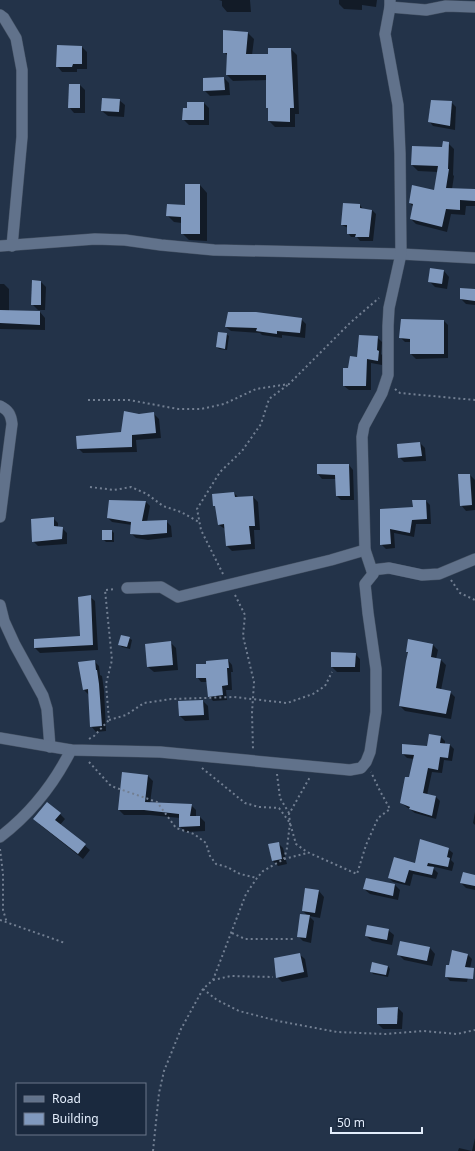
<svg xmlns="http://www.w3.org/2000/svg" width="475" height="1151" viewBox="0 0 475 1151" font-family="'Noto Sans',sans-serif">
	<rect width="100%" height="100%" fill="#233349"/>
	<g fill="#0007">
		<path d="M219,0h31l1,12h-24l-5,-6v-5z"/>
		<path d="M339,0h38l-1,7 -14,-2v5l-18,-1 -5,-5z"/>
		<path d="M248,33l6,6 -2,16h17l22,-6 6,6 2,59h-4v13h-20l-6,-6 -2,-41 -34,1 -6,-6 1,-19 -4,-4z"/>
		<path d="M82,47l5,5v17h-10v3h-15l-5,-6z"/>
		<path d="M224,78l5,5 1,12 -20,1 -6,-6z"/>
		<path d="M70,85h10l5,5v23h-11l-5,-6z"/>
		<path d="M119,100l6,5 -1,12 -16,-1 -6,-5z"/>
		<path d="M451,102l5,5 -1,23 -22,-4 -4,-5z"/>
		<path d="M188,103h16l5,5v17h-20l-6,-6 5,-10z"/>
		<path d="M448,143l6,6 -1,26 1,1 -2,13 23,1v16h-9l-1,9 -14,-1 -4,18 -31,-8 -5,-5 2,-12 -3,-4 24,-11 4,-20 -20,-1 -6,-6 31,-17z"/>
		<path d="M186,185h14l7,8v48l-18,-1 -7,-7v-10l-8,-1 -7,-7 19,-9z"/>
		<path d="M360,205l3,4 9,1 4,4 -3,27h-13l-3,-4h-6l-3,-4v-5l-6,-3z"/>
		<path d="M444,271l5,6 -2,12 -12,-2 -6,-6z"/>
		<path d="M41,282l5,5 -1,23h-7l-6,-6z"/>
		<path d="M0,284h4l5,5v22l31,1 5,6v12l-45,-1z"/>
		<path d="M475,290v15l-9,-1 -5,-5z"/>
		<path d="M301,319l5,5 -1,14 -23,-3v3l-20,-3 -2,-2 -29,-2 -5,-4z"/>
		<path d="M444,321l4,4v33l-32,1 -5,-5v-12h-6l-5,-5z"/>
		<path d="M226,334l3,2 -2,14 -8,-1 -2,-2z"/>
		<path d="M377,337l5,5 -1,12 2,2 -1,9 -11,-2v27h-22l-5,-4 5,-17z"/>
		<path d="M154,414l5,5 2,19 -25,2 1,12 -54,1 -5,-5 44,-15 17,-18z"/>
		<path d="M420,443l5,5 1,13 -22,1 -5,-5z"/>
		<path d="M349,465l4,5 1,30h-13l-4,-4 -1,-17h-14l-4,-5z"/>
		<path d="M470,475l5,5v30l-9,1 -5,-6z"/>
		<path d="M234,493l5,5 14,-1 5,5 2,28h-6l1,19 -23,2 -5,-5 -2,-17 -6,-4 -3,-18 -2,-2z"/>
		<path d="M426,501l4,4 1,19h-15l-2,13 -20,-4 1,15 -9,1 -5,-5v-34l33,-2z"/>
		<path d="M146,502l4,4 -3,16 19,-1 5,5 1,11 -24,3 -12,-2 -5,-5 1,-8 -20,-3 -4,-4z"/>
		<path d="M53,518l5,5v5h4l5,5v11l-29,2 -5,-5z"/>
		<path d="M112,531l2,2v9h-8l-3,-3z"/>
		<path d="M90,597l5,4 3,49 -58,3 -5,-5 46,-11z"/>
		<path d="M129,638l3,2 -2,9 -8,-2 -3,-2z"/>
		<path d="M170,642l6,6 2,22 -24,2 -6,-5z"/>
		<path d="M433,645l5,5 -2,9 5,1 5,5 -5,25 9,2 5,5 -4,22 -46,-8 -5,-5 8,-53 -1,-1z"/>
		<path d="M355,654l5,5v13h-23l-5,-5z"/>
		<path d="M228,660l4,5 1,7h-2l1,18h-6l1,10 -14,1 -4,-5 -1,-14h-7l-4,-5 10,-12z"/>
		<path d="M94,661l5,5 1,9 2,1 2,14 2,41 -10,1 -5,-6 -2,-31 -5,-5z"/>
		<path d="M203,701l5,5 1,14 -24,1 -5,-5z"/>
		<path d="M441,737l4,4v3l5,1 4,4 -2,12 -8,-1 -2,13 -10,-1 -5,23 9,2 4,4 -4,18 -21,-6 -14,-10 9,-24 4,-20 -7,-1 -4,-4 25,-7z"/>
		<path d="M148,776l5,5 -3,22 41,2 5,5v7h4l5,5v9l-19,1 -6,-5v-9l-30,-3h-26l-5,-5z"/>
		<path d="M475,812v13l-2,-2z"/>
		<path d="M60,814l5,5 -5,6 30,25 -7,9 -44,-35z"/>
		<path d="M278,843l5,5 4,16 -9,2 -5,-5z"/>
		<path d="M448,849l5,4 -2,7 3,3 -2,8 -21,-5 7,7 -2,6 -23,-5 -3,12 -17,-4 -4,-4z"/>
		<path d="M475,876v14l-9,-2 -5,-5z"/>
		<path d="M395,885l5,5 -2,10 -28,-6 -6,-5z"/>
		<path d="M319,891l5,6 -4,21 -11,-2 5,5 -3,22 -8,-2 -5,-5 10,-20 -5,-5z"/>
		<path d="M388,930l6,5 -2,10 -20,-4 -6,-5z"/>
		<path d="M430,948l5,6 -3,12 -28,-6 -5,-5z"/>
		<path d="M299,954l6,5 3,18 -26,5 -5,-5z"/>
		<path d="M468,955l4,4 -5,23 -17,-1 -4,-5z"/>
		<path d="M388,966l2,3 -2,8 -15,-3 -2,-3z"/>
		<path d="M398,1008l5,5 -1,16h-19l-5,-5z"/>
		<path d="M475,1138v13h-17l1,-3 13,3z"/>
	</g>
	<g fill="#8099be">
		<path d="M223,30l25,2 -2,22h22v-6h23l3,60h-4v14l-22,-1v-13h-2v-33h-40l1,-22h-4z"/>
		<path d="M57,45l25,1v18h-9l-1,3h-16z"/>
		<path d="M224,77l1,13 -22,1v-13z"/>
		<path d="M69,84h11v24h-12z"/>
		<path d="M102,98l18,1 -1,13 -18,-1z"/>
		<path d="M431,100l21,1 -2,25 -22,-4z"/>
		<path d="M187,102h17v18h-22l1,-12h4z"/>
		<path d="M443,141l6,1 -1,27h1l-3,19 29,1v12l-15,-1v10l-14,-1 -4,18 -32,-8 3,-15 -4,-1 3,-18 22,5 4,-24 -27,-1 1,-19 30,1z"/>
		<path d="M185,184h15v50h-19v-17l-15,-1 1,-12 18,1z"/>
		<path d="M343,203l17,1v4l12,2 -3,27h-14l1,-3h-9v-9h-6z"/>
		<path d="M430,268l14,2 -2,14 -14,-2z"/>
		<path d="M32,280l9,1v24h-10z"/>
		<path d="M460,288l15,1v12l-15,-2z"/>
		<path d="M0,310l40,1v14l-40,-2z"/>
		<path d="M228,312h28l46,6 -2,15 -23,-2v3l-21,-3 1,-3 -32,-1z"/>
		<path d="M401,319l43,1v34h-34v-15l-11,-1z"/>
		<path d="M218,332l9,1 -2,16 -9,-2z"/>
		<path d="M359,335l19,1 -1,14 2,1 -1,10 -11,-2 -1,27h-23v-18h5l2,-12 7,1z"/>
		<path d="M124,411l15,3 15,-2 2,21 -24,2v12l-55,2 -1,-13 45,-4z"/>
		<path d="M420,442l2,14 -24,2 -1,-14z"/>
		<path d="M317,464h32l1,32h-14l-1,-21 -18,-1z"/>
		<path d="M458,474h12l2,31 -12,1z"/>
		<path d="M234,492l1,5 18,-1 2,30h-6l2,18 -25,2 -2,-22 -6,1 -3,-19h-2l-1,-12z"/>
		<path d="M109,500l37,1 -4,20 25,-1v13l-25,2 -12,-1 1,-12 -24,-4z"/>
		<path d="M412,500h14l1,19 -15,1 -2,13 -20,-4 1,15 -11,1v-36l33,-2z"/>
		<path d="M54,517v9l9,1 -1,12 -30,3 -1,-23z"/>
		<rect x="102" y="530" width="10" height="10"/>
		<path d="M91,595l2,50 -59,3v-9l46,-3 -2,-39z"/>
		<path d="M121,635l9,2 -3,10 -9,-2z"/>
		<path d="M408,639l25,5 -2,13 10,2 -5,29 15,3 -5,23 -47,-8 7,-45 2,-9h-2z"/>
		<path d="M171,641l2,24 -26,2 -2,-23z"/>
		<path d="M331,652l25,1 -1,14h-24z"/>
		<path d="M228,659l1,9h-2l1,17 -6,1 1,9 -15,2 -2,-19h-10v-14h10v-3z"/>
		<path d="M95,660l1,10h1l2,14 3,42 -12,1 -2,-38 -5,1 -5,-28z"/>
		<path d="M203,700l1,15 -25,1 -1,-15z"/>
		<path d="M429,734l12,2 -1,7 10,1 -2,14 -8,-1 -2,13 -10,-2 -5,25 13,3 -4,20 -23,-7 1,-2 -10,-4 5,-26h4l5,-22 -12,-1v-10l25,2z"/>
		<path d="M122,772l26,3 -3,27 47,2 -2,12h10v10l-21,1v-13l-35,-4h-26z"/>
		<path d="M47,802l14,11 -6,7 31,24 -8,10 -45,-35z"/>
		<path d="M420,839l29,9 -2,9 3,1 -2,9 -20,-4 -1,3 7,1 -2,8 -23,-5 -4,13 -17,-5 6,-21 21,6z"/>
		<path d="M279,842l3,17 -10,2 -4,-17z"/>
		<path d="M463,872l12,3v11l-15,-3z"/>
		<path d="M366,878l29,6 -2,12 -30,-7z"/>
		<path d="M305,888l14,2 -4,23 -13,-2z"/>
		<path d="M300,914l10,1 -4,23 -9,-1z"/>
		<path d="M367,925l22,4 -2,11 -22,-4z"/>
		<path d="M400,941l30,6 -3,14 -30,-6z"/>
		<path d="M452,950l16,4 -3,13 9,1 -1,11 -28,-2 1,-12h3z"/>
		<path d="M300,953l4,19 -28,6 -2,-20z"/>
		<path d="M372,962l16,4 -2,9 -16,-3z"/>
		<path d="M398,1007l-1,17h-20v-16z"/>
	</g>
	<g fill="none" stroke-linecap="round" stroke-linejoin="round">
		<g stroke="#445163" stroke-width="12">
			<g id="minor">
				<path d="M390,7l36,3 20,-4 29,1"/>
				<path d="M0,15l4,3 12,20 6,32v67l-10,109"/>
				<path d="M0,246l95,-7 30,1 36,5 53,5 187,4 74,4"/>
				<path d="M0,406c8,4 11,8 12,18l-12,93"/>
				<path d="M373,574l-1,-4 17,-2 33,7 17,-1 36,-15"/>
				<path d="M127,588l34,-1 17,10 153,-37 34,-10"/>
				<path d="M0,605l4,16 11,24 28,51 4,13 3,38"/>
				<path d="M0,738l71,12 89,2 190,18 11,-2 5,-6 4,-10 6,-40v-43l-8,-56 -3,-29 8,-10 -8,-24 -3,-113 2,-11 18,-33 6,-18v-49l1,-18 12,-54 -1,-100 -2,-49 -13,-71 5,-27v-7"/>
				<path d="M0,837c30,-23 54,-53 71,-87"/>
			</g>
		</g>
		<g stroke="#727f92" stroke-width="2" stroke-dasharray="2 3" stroke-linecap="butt">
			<path d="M395,389l5,4 75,7"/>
			<path d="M88,400h41l49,9h23l23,-5 32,-15 33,-5 62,-62 28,-24"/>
			<path d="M90,487l24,3 17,-3 16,7 16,12 18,6 18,10"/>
			<path d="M223,574l-22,-44 -4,-21 23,-37 22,-21 19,-27 8,-25 20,-15"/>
			<path d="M451,580l9,13 15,7"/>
			<path d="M235,595l10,20 -2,21 11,46 -2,31 1,36"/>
			<path d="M109,720l17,-5 18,-12 27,-4 63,-2 53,6 26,-9 12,-8 7,-14"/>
			<path d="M89,739l5,-3 15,-16 -3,-36 6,-24 -7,-70 11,-1"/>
			<path d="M89,762l22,24 46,16 19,26 18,6 12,9 4,13 6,8 11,3 13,7 17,4"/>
			<path d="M202,768l43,35 14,4 20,1 11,15 6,21 11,8 50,22 9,-29 12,-27 12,-9 -10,-18 -9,-19"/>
			<path d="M277,774l3,24 9,15"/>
			<path d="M0,849l3,25v36l4,13"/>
			<path d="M284,859l23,-6"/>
			<path d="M0,920l65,23"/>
			<path d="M232,933l13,6h49"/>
			<path d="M213,980l18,-4 42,1"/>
			<path d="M203,989l14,11 22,11 39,10 59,11 48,2 38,-3 34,3 18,-4"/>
			<path d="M153,1151l6,-58 5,-22 17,-42 22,-40 10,-9 33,-86 11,-16 6,-7 21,-12 3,-11 3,-25 -1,-9 21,-37"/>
		</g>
		<use href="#minor" stroke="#61728b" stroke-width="11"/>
	</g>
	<rect x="16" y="1083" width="130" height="52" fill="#1a293e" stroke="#6a778a"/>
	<rect x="24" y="1096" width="20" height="6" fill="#61728b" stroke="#6a778a"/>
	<text x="52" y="1103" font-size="12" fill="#e3edfb">Road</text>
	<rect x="24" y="1113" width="20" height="12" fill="#8099be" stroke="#6a778a"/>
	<text x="52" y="1123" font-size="12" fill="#e3edfb">Building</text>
	<path d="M331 1127v6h91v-6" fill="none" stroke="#e3edfb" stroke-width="2"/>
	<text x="337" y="1127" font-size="12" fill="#e3edfb" stroke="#1a293e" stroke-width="3" paint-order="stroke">50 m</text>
</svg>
